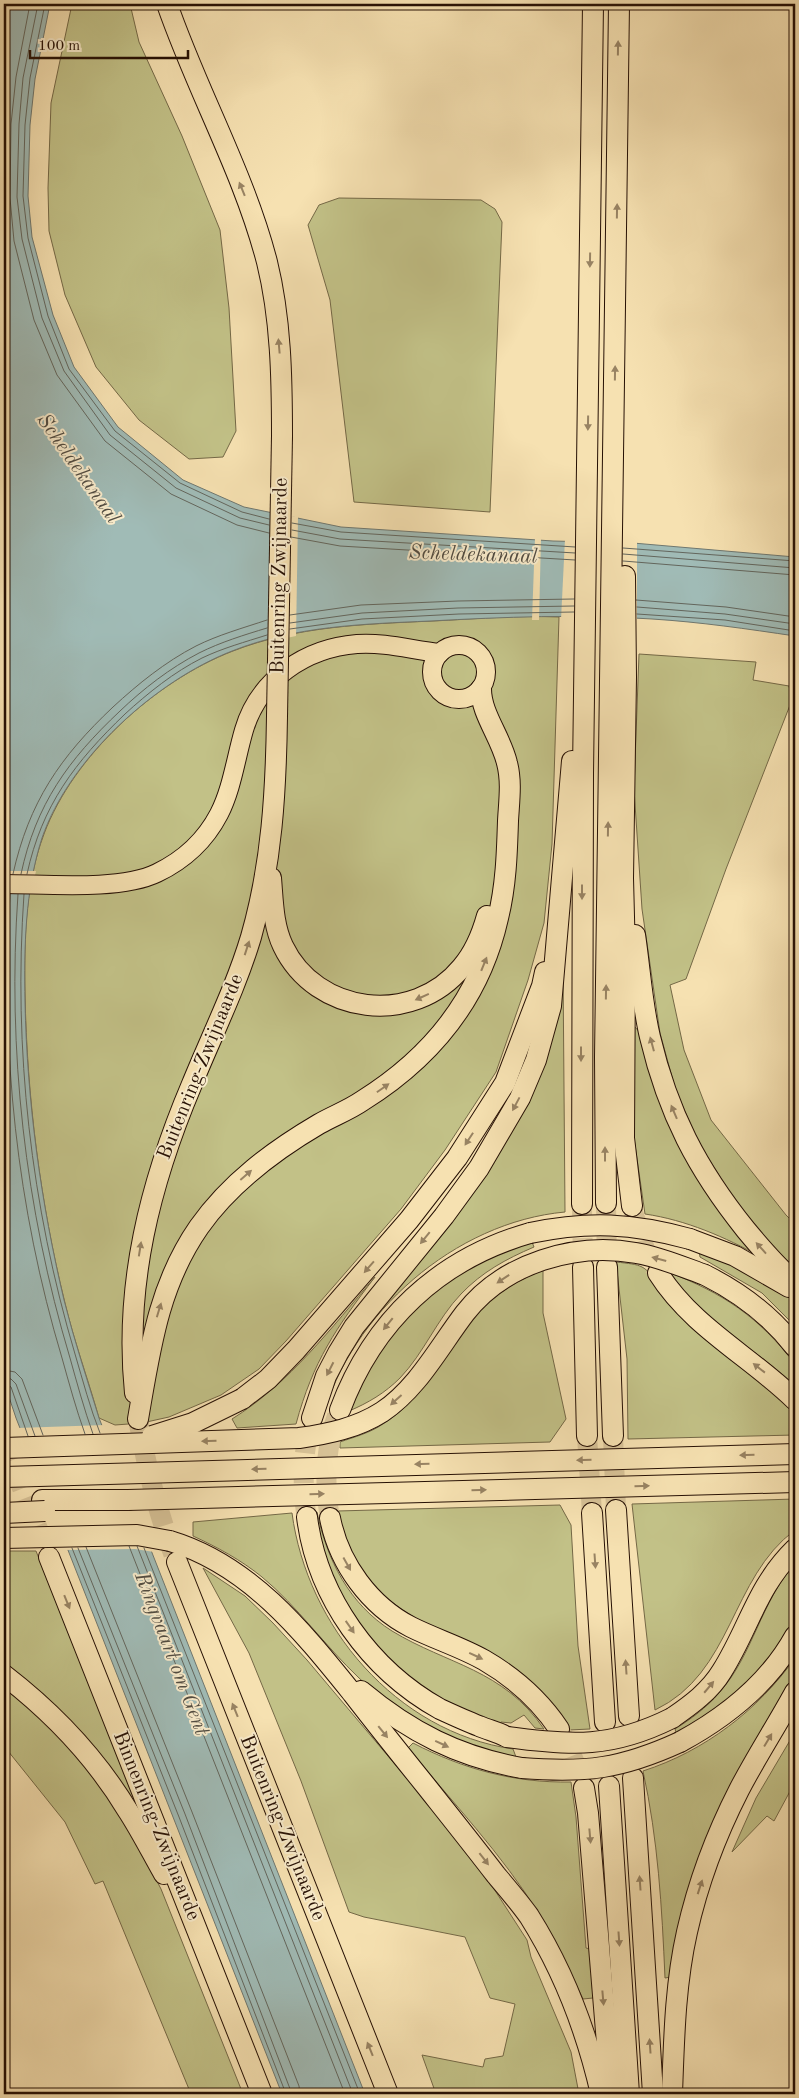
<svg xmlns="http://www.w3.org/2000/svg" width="799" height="2098" viewBox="0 0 799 2098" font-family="'Old Standard TT',serif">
	<rect width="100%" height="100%" fill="#f6e1b1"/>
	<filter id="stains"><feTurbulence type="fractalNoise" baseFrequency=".004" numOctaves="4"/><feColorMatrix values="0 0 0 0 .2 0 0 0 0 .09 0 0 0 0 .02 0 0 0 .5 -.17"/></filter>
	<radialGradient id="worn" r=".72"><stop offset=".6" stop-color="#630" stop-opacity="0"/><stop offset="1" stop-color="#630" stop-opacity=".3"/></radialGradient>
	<g fill="#c2c187" stroke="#746846">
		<path d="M72,4h58l9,38 43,94 38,94 9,78 7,123 -13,26 -34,2 -50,-39 -43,-53 -31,-72 -16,-64 -1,-43 3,-85z"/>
		<path d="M339,198l142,2 14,9 7,13 -12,290 -136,-10 -24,-202 -22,-75 11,-20z"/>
		<path d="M559,617l-7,227 -8,79 -16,57 -32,92 -51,78 -44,59 -115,132 -27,28 -38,26 -52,22 -27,6 -27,2 -16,-7c-11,-39 -25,-77 -34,-115 -25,-101 -38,-206 -40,-309 -1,-53 0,-110 19,-160 29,-78 111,-153 189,-183 64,-25 133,-27 200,-30 42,-2 85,-6 126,-4z"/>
		<path d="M639,654l117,8 -3,18 36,6 3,14 -66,169 -40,110 -16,6 14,65 27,70 75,95 9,9v45l-30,-31 -33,-42 -34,-54 -23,-54 -15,-55 -18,-124 -8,-120z"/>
		<path d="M563,966l2,246c-110,10 -214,101 -243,207l-3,1 14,-41 28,-47 124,-160z"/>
		<path d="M634,1026l10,11 15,56 102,164c-36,-20 -75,-37 -116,-43l-11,-76z"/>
		<path d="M532,1242l2,5c-28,12 -52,25 -73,47 -24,25 -37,59 -61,84 -15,15 -32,25 -51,33 12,-25 23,-51 40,-73 27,-36 66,-67 107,-84 12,-4 24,-8 36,-12z"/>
		<path d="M699,1250l53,24 43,25v27l-33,-33 -62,-36z"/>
		<path d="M616,1262c26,3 29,2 43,25l136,122v26l-167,4 -1,-80z"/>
		<path d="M543,1270v43l23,106 -16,23 -210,6v-6c14,-5 30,-9 43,-18 37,-23 56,-60 81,-95 19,-27 48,-47 79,-59z"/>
		<path d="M668,1272c55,21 91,45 127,92v22c-26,-26 -58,-44 -85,-68 -16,-13 -29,-30 -42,-46z"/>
		<path d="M375,1277c-39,51 -62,84 -79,147l-59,4 -5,-9c58,-36 99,-91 143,-142z"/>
		<path d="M795,1499v31c-65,48 -62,143 -140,180l-23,-206z"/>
		<path d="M560,1505l11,20 7,121 12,83 -21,1c-15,-23 -30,-44 -52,-60 -12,-9 -28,-14 -41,-21 -69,-34 -120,-54 -139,-138z"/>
		<path d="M314,1512h3c10,48 32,92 75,119 56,34 111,38 152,98l-9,-1 -11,-13 -13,8 -10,-1 -1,3 -53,-22 -44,-29 -39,-40 -34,-59z"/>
		<path d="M292,1513c15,113 104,219 221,236l3,8c-58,-9 -114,-38 -157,-79 -34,-32 -61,-71 -97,-101 -21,-17 -45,-30 -69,-41v-14z"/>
		<path d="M4,1551h32l114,287 -4,22 15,29 82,205h-52l-88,-213 -8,3 -30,-62 -61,-76z"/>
		<path d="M795,1564v59l-10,19 -37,45 -71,49 -2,-7c16,-10 31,-21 44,-36 34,-38 42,-92 76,-129z"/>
		<path d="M203,1568l42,28 28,27 34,37 167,198 53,82 4,17 40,95 8,42h-143l-14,-39 61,12 2,-8 18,-3 12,-52 -25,-6 -25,-61 -101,-20 -15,-5 -48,-131 -52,-128z"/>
		<path d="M795,1658v15l-22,41 -102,263 -6,1c-3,-70 -7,-139 -22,-207 62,-20 115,-61 152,-113z"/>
		<path d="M795,1732v50l-21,39 -7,-5 -35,36 24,-54z"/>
		<path d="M413,1743c50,26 101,40 158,39l5,35 10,131 4,1 3,49 -10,1c-14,-29 -27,-58 -44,-85 -37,-60 -87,-112 -131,-166z"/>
	</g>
	<path fill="#a0bbb6" stroke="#6f776f" d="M4,4h46l-15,75 -5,46 -2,71 4,41 21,78 21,52 44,60 65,53 61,27 97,20 212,14 80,2 162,14v79c-47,-7 -95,-14 -143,-17 -73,-5 -148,-2 -222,2 -67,3 -135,5 -198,30 -77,30 -163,108 -190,187 -17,53 -18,108 -17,164 2,100 16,201 39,298 10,40 23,79 35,118l266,676h-83l-266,-676 -12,-36z"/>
	<g fill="#f6e1b1">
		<path d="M280,514l18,3 -2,119 -19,4z"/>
		<path d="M535,538h6l-2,82h-7z"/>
		<path d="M565,539l72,2v80l-76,-1z"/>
		<path d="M4,871h32l-5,22h-27z"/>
		<path d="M105,1425l49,127 -19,-3 -71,1 -47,-122z"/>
	</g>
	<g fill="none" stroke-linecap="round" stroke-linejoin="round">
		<g stroke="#63665d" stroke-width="1">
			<path d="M30,4l-14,73 -5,47 -1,74 4,43 20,79 23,55 48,66 66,53 66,31 32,8"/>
			<path d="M38,4l-15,74 -4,46 -2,73 5,42 20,79 22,53 46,64 66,53 64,30 29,7"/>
			<path d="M45,4l-15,74 -5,47 -2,71 5,42 20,78 21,53 46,62 65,52 62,29 27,7"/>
			<path d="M292,523l49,9 234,15"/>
			<path d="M292,530l48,9 235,14"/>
			<path d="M291,537l49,9 235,14"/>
			<path d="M623,548l172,13"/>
			<path d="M623,554l172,14"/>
			<path d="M623,561l172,14"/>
			<path d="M636,600l90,7 69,10"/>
			<path d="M637,607l88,7 70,10"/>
			<path d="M637,614l88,6 70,11"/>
			<path d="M290,615l71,-10 97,-4 116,-2"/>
			<path d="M290,623l72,-10 96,-5 116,-2"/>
			<path d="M290,629l72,-10 97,-5 115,-2"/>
			<path d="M13,874c16,-72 47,-117 100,-167 25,-23 52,-45 83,-61 22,-11 47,-18 71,-26"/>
			<path d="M21,874c15,-70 47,-114 99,-163 23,-22 50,-43 79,-58 22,-11 45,-18 68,-25"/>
			<path d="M27,874c15,-69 48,-112 98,-160 23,-21 49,-42 77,-56 21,-10 43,-16 65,-23"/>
			<path d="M10,894c-10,156 7,314 52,464 7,25 14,51 23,76"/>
			<path d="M18,894c-11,156 7,314 52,464 7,25 14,51 23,76"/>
			<path d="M24,894c-11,155 7,312 51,460 8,27 15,54 25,79"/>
			<path d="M4,1370l11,2 7,7 21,56"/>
			<path d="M4,1377l7,2 5,5 19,52"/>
			<path d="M4,1383l7,4 17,49"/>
			<path d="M129,1546l216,548"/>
			<path d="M137,1546l216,548"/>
			<path d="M86,1547l106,265 107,274 1,8"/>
			<path d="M72,1548l107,269 107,277"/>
			<path d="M78,1548l107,266 107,280"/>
			<path d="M144,1548l216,546"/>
		</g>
		<g stroke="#d7c297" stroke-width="20" stroke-dasharray="20 10" stroke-linecap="butt">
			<path d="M606,1203l1,64"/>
			<path d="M582,1208l1,59"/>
			<path d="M633,1212l12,37 10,20"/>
			<path d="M138,1419c9,50 19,90 36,137"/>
			<path d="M587,1436l5,77"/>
			<path d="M613,1436l3,74"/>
			<path d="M4,1442l43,110"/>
			<path d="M306,1513c-4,-31 -3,-63 5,-93"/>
			<path d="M330,1518c-6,-33 -5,-69 7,-102"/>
			<path d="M559,1729l10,19 14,36"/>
		</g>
		<g stroke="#261004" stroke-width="20">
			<g id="major">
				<circle cx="459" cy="672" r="27"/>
				<path d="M4,884c42,0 116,7 153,-11 27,-13 49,-34 62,-59 13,-25 17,-57 25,-84 15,-51 62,-82 113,-86 28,-2 55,6 83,9"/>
			</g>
		</g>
		<g stroke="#261004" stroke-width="22">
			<g id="highway">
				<path d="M167,4c30,87 77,169 100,258 14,57 15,116 15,174"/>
				<path d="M625,576l1,101 -3,201 2,78 -1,182 8,68"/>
				<path d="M271,878c2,23 2,47 12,68 33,69 130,81 179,21 12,-14 20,-33 25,-51"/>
				<path d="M635,935c5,33 7,69 15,102 18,76 47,132 96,193 15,18 31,37 49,52"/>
				<path d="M606,1203l-1,-146 14,-1053"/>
				<path d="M582,1204l1,-431 10,-769"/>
				<path d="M690,1239l45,17 54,31"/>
				<path d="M583,1267l4,169"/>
				<path d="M607,1267l6,169"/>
				<path d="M658,1273c34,54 92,83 137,127"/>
				<path d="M705,1275c34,17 67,42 90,72"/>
				<path d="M135,1393c-11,-108 15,-210 57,-309 20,-49 44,-97 59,-147 21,-73 25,-146 26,-221"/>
				<path d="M242,1399l26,-20 28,-29 113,-130 48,-62 48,-75 37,-97 3,-14"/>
				<path d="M340,1410c33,-89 99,-151 190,-177"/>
				<path d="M312,1418l14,-42 12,-23 16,-26 90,-111 35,-48 41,-70 16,-38 15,-54 21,-245"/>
				<path d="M138,1419c12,-69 20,-133 61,-192 31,-44 74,-76 120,-103 14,-8 30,-14 43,-23 69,-43 118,-103 136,-183 8,-32 9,-65 10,-97 1,-19 4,-39 -1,-58 -6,-26 -26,-49 -26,-74"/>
				<path d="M42,1500h86"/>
				<path d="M616,1510l13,206"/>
				<path d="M592,1513l13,209"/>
				<path d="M307,1517c10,80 63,153 133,192 13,6 26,12 39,17 9,4 19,6 28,11"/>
				<path d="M330,1518c9,46 40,88 81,109 24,12 50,20 73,33 31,18 55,39 75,69"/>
				<path d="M170,1541c80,24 133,91 183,153 24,31 48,61 73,92 23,29 47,59 70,89 11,13 23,27 33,41 34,54 58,117 72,178"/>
				<path d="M49,1557l213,537"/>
				<path d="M177,1562l211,532"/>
				<path d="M4,1675c48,37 92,83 124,136 13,20 24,42 36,63"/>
				<path d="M361,1691c49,41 98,66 161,77"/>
				<path d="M672,1718c19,-13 38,-27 50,-47 27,-43 35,-85 73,-122"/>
				<path d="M680,1742c48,-26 89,-59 115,-106"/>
				<path d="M633,1778l20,316"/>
				<path d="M609,1786l20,308"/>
				<path d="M584,1788l4,25 23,279"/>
				<path d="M672,2094c2,-54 3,-109 15,-162 11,-49 29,-97 52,-142 17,-33 38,-65 56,-98"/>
			</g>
		</g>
		<use href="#major" stroke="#f6e1b1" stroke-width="18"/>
		<use href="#highway" stroke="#f6e1b1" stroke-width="20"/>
		<g stroke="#261004" stroke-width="22" stroke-linecap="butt">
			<g id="highway-bridge">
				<path d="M277,716l5,-280"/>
				<path d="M530,1233c59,-12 102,-10 160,6"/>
				<path d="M152,1436l41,-13 49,-24"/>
				<path d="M4,1448l295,-10c29,-4 58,-10 83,-26 36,-24 57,-65 83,-99 39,-50 110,-71 171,-60 24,4 47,14 69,22"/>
				<path d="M4,1477l791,-23"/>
				<path d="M128,1500l667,-18"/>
				<path d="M4,1513l41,-2"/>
				<path d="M4,1538l133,-3 33,6"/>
				<path d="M507,1737c65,9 105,11 165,-19"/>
				<path d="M522,1768c64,5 99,1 158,-26"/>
			</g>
		</g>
		<use href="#highway-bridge" stroke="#f6e1b1" stroke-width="20"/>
	</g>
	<defs><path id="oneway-solid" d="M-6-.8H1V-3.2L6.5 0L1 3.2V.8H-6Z" transform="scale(1.25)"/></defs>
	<g fill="#988363">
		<use href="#oneway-solid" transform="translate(618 48) rotate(-89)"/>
		<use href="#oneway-solid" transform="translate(242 189) rotate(-112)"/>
		<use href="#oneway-solid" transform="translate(617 211) rotate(-89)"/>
		<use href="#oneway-solid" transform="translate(590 260) rotate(91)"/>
		<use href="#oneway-solid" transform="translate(279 346) rotate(-95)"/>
		<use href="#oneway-solid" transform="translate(615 373) rotate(-89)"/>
		<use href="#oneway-solid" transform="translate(588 423) rotate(91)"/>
		<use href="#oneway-solid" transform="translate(608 829) rotate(-89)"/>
		<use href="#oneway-solid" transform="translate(582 892) rotate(90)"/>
		<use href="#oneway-solid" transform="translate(247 948) rotate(-72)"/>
		<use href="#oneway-solid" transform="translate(484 964) rotate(-68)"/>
		<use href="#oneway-solid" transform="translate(606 992) rotate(-89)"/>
		<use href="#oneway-solid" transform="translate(422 997) rotate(156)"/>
		<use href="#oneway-solid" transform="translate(652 1044) rotate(-105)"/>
		<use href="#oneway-solid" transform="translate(581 1054) rotate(90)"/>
		<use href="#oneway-solid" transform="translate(383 1088) rotate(-35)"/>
		<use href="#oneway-solid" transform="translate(516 1104) rotate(118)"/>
		<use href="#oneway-solid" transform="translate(674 1112) rotate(-113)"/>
		<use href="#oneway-solid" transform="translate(469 1139) rotate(123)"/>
		<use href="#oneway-solid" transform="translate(605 1154) rotate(-90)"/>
		<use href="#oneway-solid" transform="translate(246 1175) rotate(-41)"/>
		<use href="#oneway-solid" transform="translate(425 1238) rotate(129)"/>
		<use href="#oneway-solid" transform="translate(761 1248) rotate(-132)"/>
		<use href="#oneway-solid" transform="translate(140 1249) rotate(-81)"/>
		<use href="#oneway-solid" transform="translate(659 1259) rotate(-165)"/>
		<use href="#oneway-solid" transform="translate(369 1267) rotate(131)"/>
		<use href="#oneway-solid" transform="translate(503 1279) rotate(146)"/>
		<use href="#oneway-solid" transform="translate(159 1310) rotate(-73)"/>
		<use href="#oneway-solid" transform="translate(388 1324) rotate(129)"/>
		<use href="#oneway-solid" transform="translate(759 1368) rotate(-142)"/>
		<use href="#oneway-solid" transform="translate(330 1369) rotate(117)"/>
		<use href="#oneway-solid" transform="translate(396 1400) rotate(138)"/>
		<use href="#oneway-solid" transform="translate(209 1441) rotate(178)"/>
		<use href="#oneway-solid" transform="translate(747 1455) rotate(178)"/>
		<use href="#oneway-solid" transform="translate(584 1460) rotate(178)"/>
		<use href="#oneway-solid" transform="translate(422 1464) rotate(178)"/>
		<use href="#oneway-solid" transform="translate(259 1469) rotate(178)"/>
		<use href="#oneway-solid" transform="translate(642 1486) rotate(-2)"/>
		<use href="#oneway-solid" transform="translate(479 1490) rotate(-2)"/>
		<use href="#oneway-solid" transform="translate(317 1494) rotate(-2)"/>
		<use href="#oneway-solid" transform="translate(595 1561) rotate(86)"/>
		<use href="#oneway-solid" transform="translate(347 1564) rotate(61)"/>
		<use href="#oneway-solid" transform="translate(67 1602) rotate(68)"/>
		<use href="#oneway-solid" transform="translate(350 1627) rotate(55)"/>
		<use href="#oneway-solid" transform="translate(476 1656) rotate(25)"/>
		<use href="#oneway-solid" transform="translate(626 1667) rotate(-94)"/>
		<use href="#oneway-solid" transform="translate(709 1687) rotate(-50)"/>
		<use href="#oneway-solid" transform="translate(235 1710) rotate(-112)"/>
		<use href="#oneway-solid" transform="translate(383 1732) rotate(51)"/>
		<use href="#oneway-solid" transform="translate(768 1740) rotate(-59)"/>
		<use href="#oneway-solid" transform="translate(442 1744) rotate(25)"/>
		<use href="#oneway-solid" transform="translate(590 1836) rotate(85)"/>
		<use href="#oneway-solid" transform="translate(484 1859) rotate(52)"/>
		<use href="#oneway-solid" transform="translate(640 1883) rotate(-94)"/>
		<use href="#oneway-solid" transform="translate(700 1887) rotate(-72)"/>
		<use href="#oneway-solid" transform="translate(619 1939) rotate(86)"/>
		<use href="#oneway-solid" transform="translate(603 1998) rotate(85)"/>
		<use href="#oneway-solid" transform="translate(650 2046) rotate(-94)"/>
		<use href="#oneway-solid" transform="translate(370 2049) rotate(-112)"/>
	</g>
	<g text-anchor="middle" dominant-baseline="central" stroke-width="4" stroke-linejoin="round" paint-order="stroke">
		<g font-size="20" fill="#261004" stroke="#f9eccc">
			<text transform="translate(280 576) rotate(-89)">Buitenring Zwijnaarde</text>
			<text transform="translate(201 1067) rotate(-68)">Buitenring-Zwijnaarde</text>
			<text transform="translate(156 1826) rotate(68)">Binnenring-Zwijnaarde</text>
			<text transform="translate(282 1828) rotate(68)">Buitenring-Zwijnaarde</text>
		</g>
		<g font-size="21" font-style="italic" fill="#514c42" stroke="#f9eccc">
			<text transform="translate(78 469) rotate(55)">Scheldekanaal</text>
			<text transform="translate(473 555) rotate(2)">Scheldekanaal</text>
			<text transform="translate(171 1654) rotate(69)">Ringvaart om Gent</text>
		</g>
	</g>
	<rect width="799" height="2098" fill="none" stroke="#f6e1b1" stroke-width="20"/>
	<rect x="5" y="5" width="789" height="2088" fill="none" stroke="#261004" stroke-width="2.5"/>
	<rect x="10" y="10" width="779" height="2078" fill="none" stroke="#261004"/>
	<path d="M30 50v8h158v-8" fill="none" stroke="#261004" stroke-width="2.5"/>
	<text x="38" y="50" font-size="15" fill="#261004" stroke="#f9eccc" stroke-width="4" paint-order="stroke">100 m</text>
	<rect width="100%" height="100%" filter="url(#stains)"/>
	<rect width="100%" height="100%" fill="url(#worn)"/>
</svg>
